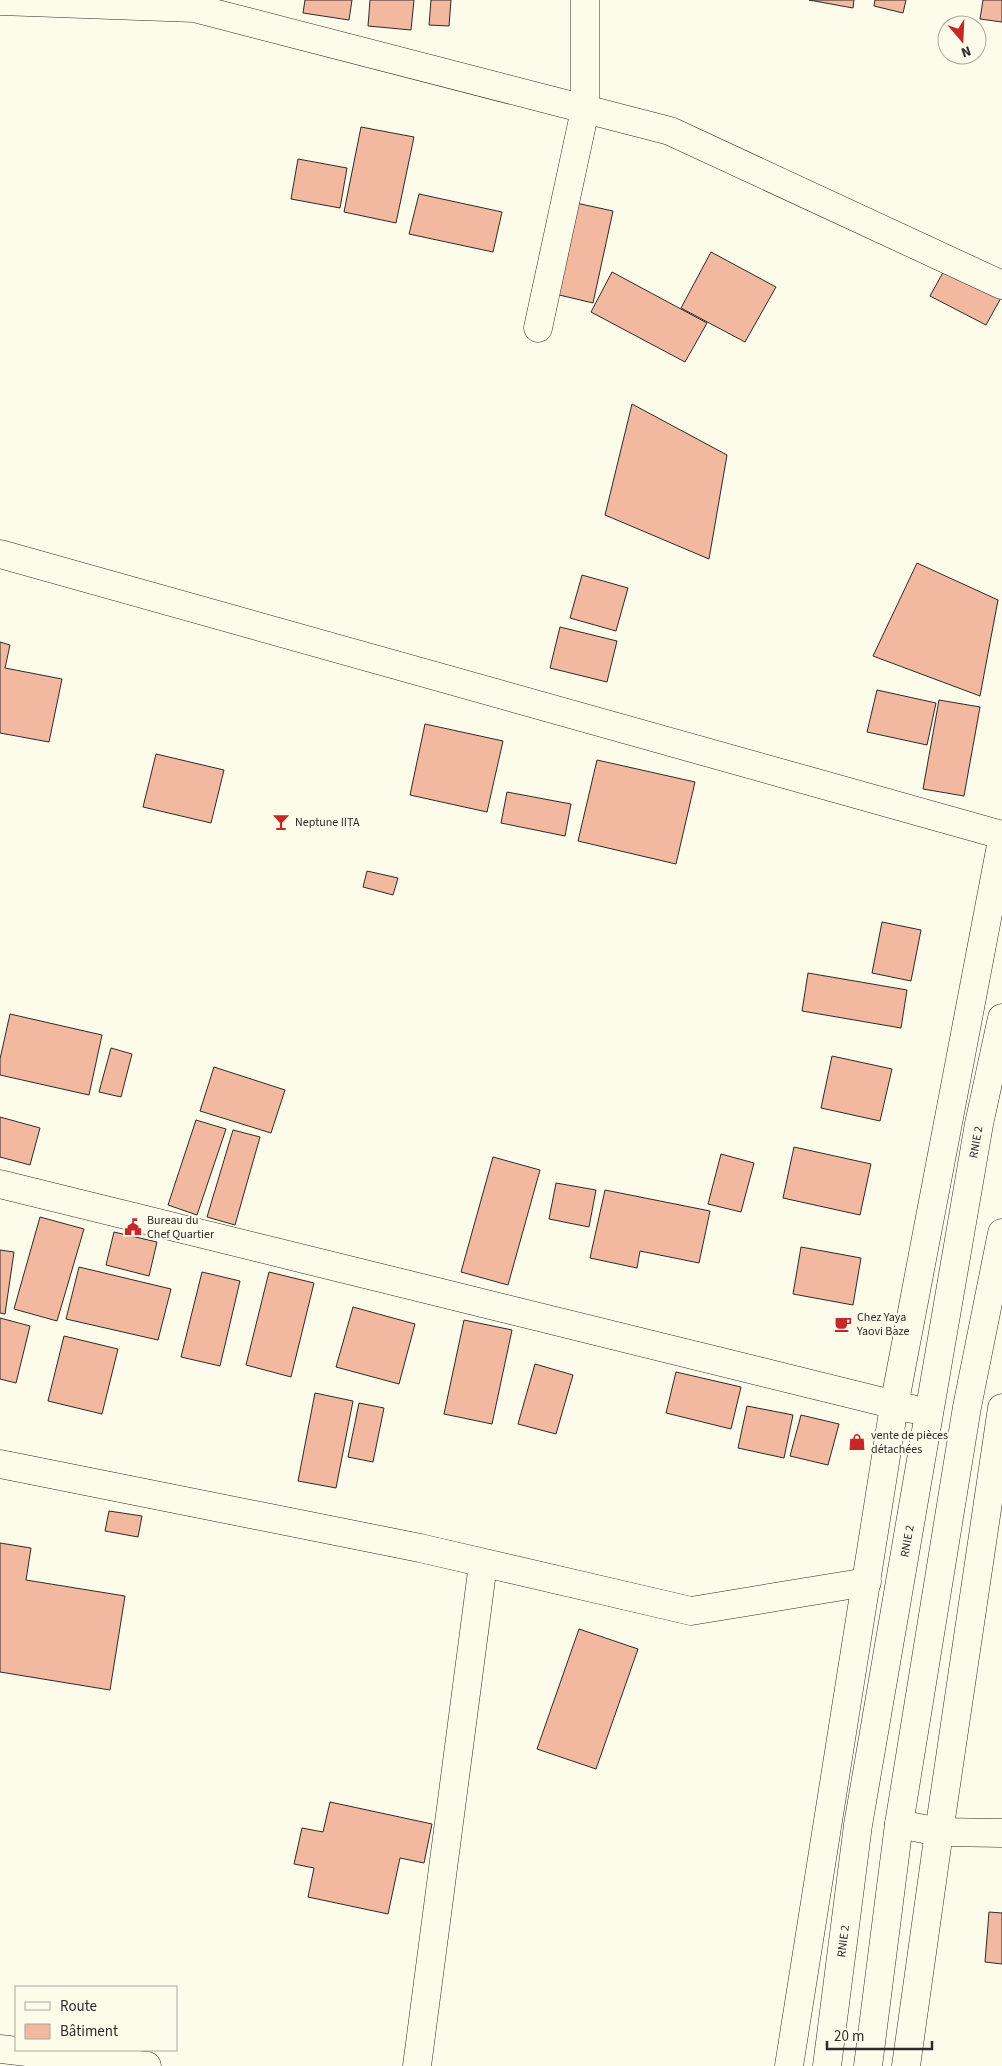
<svg xmlns="http://www.w3.org/2000/svg" width="1002" height="2066" viewBox="0 0 1002 2066" font-family="'Source Sans 3',sans-serif">
	<rect width="100%" height="100%" fill="#fdfbea"/>
	<g fill="#f2b8a0" stroke="#2b2b2b">
		<path d="M305,0h47l-3,20 -46,-7z"/>
		<path d="M370,0h44l-3,30 -43,-4z"/>
		<path d="M431,0h20l-2,26 -20,-1z"/>
		<path d="M809,0h45l-1,8z"/>
		<path d="M875,0h31l-3,13 -29,-7z"/>
		<path d="M983,0h19v22l-22,-3z"/>
		<path d="M361,127l53,10 -18,86 -52,-11z"/>
		<path d="M298,159l49,9 -7,40 -49,-9z"/>
		<path d="M419,194l83,18 -9,40 -84,-18z"/>
		<path d="M576,203l37,8 -20,92 -38,-9z"/>
		<path d="M711,252l65,35 -31,55 -64,-34z"/>
		<path d="M946,267l56,29 -16,29 -56,-29z"/>
		<path d="M612,272l95,51 -22,39 -94,-50z"/>
		<path d="M632,404l95,51 -18,104 -104,-44z"/>
		<path d="M917,563l81,37 -18,96 -107,-40z"/>
		<path d="M582,575l46,13 -12,43 -46,-13z"/>
		<path d="M560,627l57,14 -10,41 -57,-14z"/>
		<path d="M0,642l10,3 -5,23 57,11 -13,63 -49,-9z"/>
		<path d="M877,690l59,13 -9,42 -60,-13z"/>
		<path d="M939,700l41,7 -16,89 -41,-7z"/>
		<path d="M425,724l78,17 -16,71 -77,-17z"/>
		<path d="M156,754l68,16 -13,53 -68,-16z"/>
		<path d="M597,760l98,22 -19,82 -98,-23z"/>
		<path d="M507,792l64,12 -6,32 -64,-13z"/>
		<path d="M367,871l31,7 -5,17 -30,-8z"/>
		<path d="M882,922l39,8 -10,51 -39,-8z"/>
		<path d="M808,973l99,17 -6,38 -99,-17z"/>
		<path d="M10,1014l92,21 -13,60 -89,-20v-16z"/>
		<path d="M111,1048l21,6 -11,43 -22,-5z"/>
		<path d="M832,1056l60,13 -12,52 -59,-13z"/>
		<path d="M214,1067l71,23 -14,43 -71,-22z"/>
		<path d="M0,1117l40,11 -10,37 -30,-8z"/>
		<path d="M196,1120l30,9 -29,86 -29,-10z"/>
		<path d="M233,1130l27,7 -25,88 -28,-8z"/>
		<path d="M794,1147l77,17 -11,51 -77,-17z"/>
		<path d="M721,1154l33,9 -13,49 -33,-8z"/>
		<path d="M493,1157l47,13 -32,115 -47,-13z"/>
		<path d="M556,1183l40,7 -7,37 -40,-8z"/>
		<path d="M605,1190l105,21 -11,52 -59,-12 -3,17 -47,-10z"/>
		<path d="M40,1217l44,12 -27,92 -43,-12z"/>
		<path d="M114,1232l43,10 -8,34 -43,-11z"/>
		<path d="M801,1247l60,11 -8,47 -60,-11z"/>
		<path d="M0,1250l14,2 -9,62 -5,-1z"/>
		<path d="M79,1267l92,22 -13,51 -92,-21z"/>
		<path d="M202,1272l38,9 -20,85 -39,-9z"/>
		<path d="M269,1272l45,11 -23,94 -45,-12z"/>
		<path d="M353,1307l62,17 -16,60 -63,-17z"/>
		<path d="M0,1318l30,8 -14,57 -16,-4z"/>
		<path d="M464,1320l48,10 -20,94 -48,-10z"/>
		<path d="M64,1336l54,13 -16,65 -54,-13z"/>
		<path d="M535,1364l38,11 -17,59 -38,-10z"/>
		<path d="M676,1372l65,15 -10,42 -65,-16z"/>
		<path d="M315,1393l38,8 -17,87 -38,-7z"/>
		<path d="M359,1403l25,5 -11,54 -25,-5z"/>
		<path d="M747,1406l46,9 -9,43 -46,-10z"/>
		<path d="M801,1415l38,9 -11,41 -38,-9z"/>
		<path d="M109,1511l33,5 -4,21 -33,-6z"/>
		<path d="M0,1543l31,5 -5,32 99,16 -15,94 -110,-18z"/>
		<path d="M579,1629l59,20 -42,120 -59,-20z"/>
		<path d="M330,1802l102,22 -8,39 -24,-5 -12,56 -80,-17 6,-29 -20,-4 8,-36 21,4z"/>
		<path d="M989,1912l13,1v51l-17,-2z"/>
	</g>
	<g fill="none" stroke-linecap="round" stroke-linejoin="round">
		<g stroke="#2b2b2b" stroke-width="29">
			<g id="street">
				<path d="M0,1l194,7 476,123 332,154"/>
				<path d="M538,328l47,-218v-110"/>
				<path d="M0,554l1002,281"/>
				<path d="M0,1184l912,225"/>
				<path d="M0,1464l420,84 271,63 176,-29"/>
				<path d="M899,1824l40,8 63,1"/>
				<path d="M0,2049l147,17"/>
				<path d="M417,2066l66,-502"/>
				<path d="M789,2066l105,-660 108,-566"/>
			</g>
		</g>
		<g stroke="#2b2b2b" stroke-width="29">
			<path id="secondary" d="M906,2066l33,-234 63,-424"/>
		</g>
		<g stroke="#2b2b2b" stroke-width="29">
			<g id="highway">
				<path id="s1" d="M827,2066l31,-241 121,-701 23,-106"/>
				<path d="M868,2066l31,-242 68,-417 35,-174"/>
			</g>
		</g>
		<use href="#street" stroke="#fdfbea" stroke-width="28"/>
		<use href="#secondary" stroke="#fdfbea" stroke-width="28"/>
		<use href="#highway" stroke="#fdfbea" stroke-width="28"/>
	</g>
	<defs>
		<g id="bar-bare" transform="scale(1.35)"><path d="M-6-5H6L.8 .8V4.5H3.5V6h-7V4.5H-.8V.8Z" fill="#c62828" stroke="#fdfbea" stroke-width="2.5" paint-order="stroke"/></g>
		<g id="civic-bare" transform="scale(1.35)"><path d="M-.6-6.5H3V-4.5H.6V-3L4-1V1h2V6H-6V1h2V-1L-.6-3ZM-1.2 2.5V6h2.4V2.5Z" fill="#c62828" stroke="#fdfbea" stroke-width="2.5" paint-order="stroke"/></g>
		<g id="cafe-bare" transform="scale(1.35)"><path d="M-5.5-4.5H6V0H3Q3 3.5 0 3.5H-2.5Q-5.5 3.5-5.5 0ZM3-3.2v2h1.7v-2ZM-6 4.5H4V6H-6Z" fill="#c62828" stroke="#fdfbea" stroke-width="2.5" paint-order="stroke"/></g>
		<g id="shop-bare" transform="scale(1.35)"><path d="M-5-2.5h2.3a2.7 3.5 0 0 1 5.4 0H5L5.5 6h-11ZM-1.5-2.5h3a1.5 2.3 0 0 0-3 0Z" fill="#c62828" stroke="#fdfbea" stroke-width="2.5" paint-order="stroke"/></g>
	</defs>
	<g fill-rule="evenodd">
		<use href="#bar-bare" x="281" y="822"/>
		<use href="#civic-bare" x="133" y="1227"/>
		<use href="#cafe-bare" x="843" y="1324"/>
		<use href="#shop-bare" x="857" y="1442"/>
	</g>
	<g text-anchor="middle" dominant-baseline="central" stroke-width="4" stroke-linejoin="round" paint-order="stroke">
		<g font-size="12" fill="#2b2b2b" stroke="#fdfbea" text-anchor="start">
			<text x="295" y="822">Neptune IITA</text>
			<text x="147" y="1220">Bureau du<tspan x="147" dy="14">Chef Quartier</tspan></text>
			<text x="857" y="1317">Chez Yaya<tspan x="857" dy="14">Yaovi Baze</tspan></text>
			<text x="871" y="1435">vente de pièces<tspan x="871" dy="14">détachées</tspan></text>
		</g>
		<g font-size="12" fill="#2b2b2b" stroke="#fdfbea">
			<text stroke="none"><textPath href="#s1" startOffset="936">RNIE 2</textPath></text>
			<text stroke="none"><textPath href="#s1" startOffset="531">RNIE 2</textPath></text>
			<text stroke="none"><textPath href="#s1" startOffset="126">RNIE 2</textPath></text>
		</g>
	</g>
	<rect x="15" y="1986" width="162" height="65" fill="#fdfbea" stroke="#a9a89e"/>
	<rect x="25" y="2002" width="25" height="8" fill="#fdfbea" stroke="#a9a89e"/>
	<text x="60" y="2011" font-size="15" fill="#2b2b2b">Route</text>
	<rect x="25" y="2024" width="25" height="15" fill="#f2b8a0" stroke="#a9a89e"/>
	<text x="60" y="2036" font-size="15" fill="#2b2b2b">Bâtiment</text>
	<g transform="translate(962 40) rotate(161)"><circle r="24" fill="#fdfbea" stroke="#a9a89e"/>
	<path d="M0-4L9 19L0 12L-9 19Z" fill="#c62828"/>
	<text y="-8" font-size="14" font-weight="bold" text-anchor="middle" fill="#2b2b2b">N</text>
	</g>
	<path d="M827 2041v8h105v-8" fill="none" stroke="#2b2b2b" stroke-width="2.5"/>
	<text x="834" y="2041" font-size="15" fill="#2b2b2b" stroke="#fdfbea" stroke-width="4" paint-order="stroke">20 m</text>
</svg>
